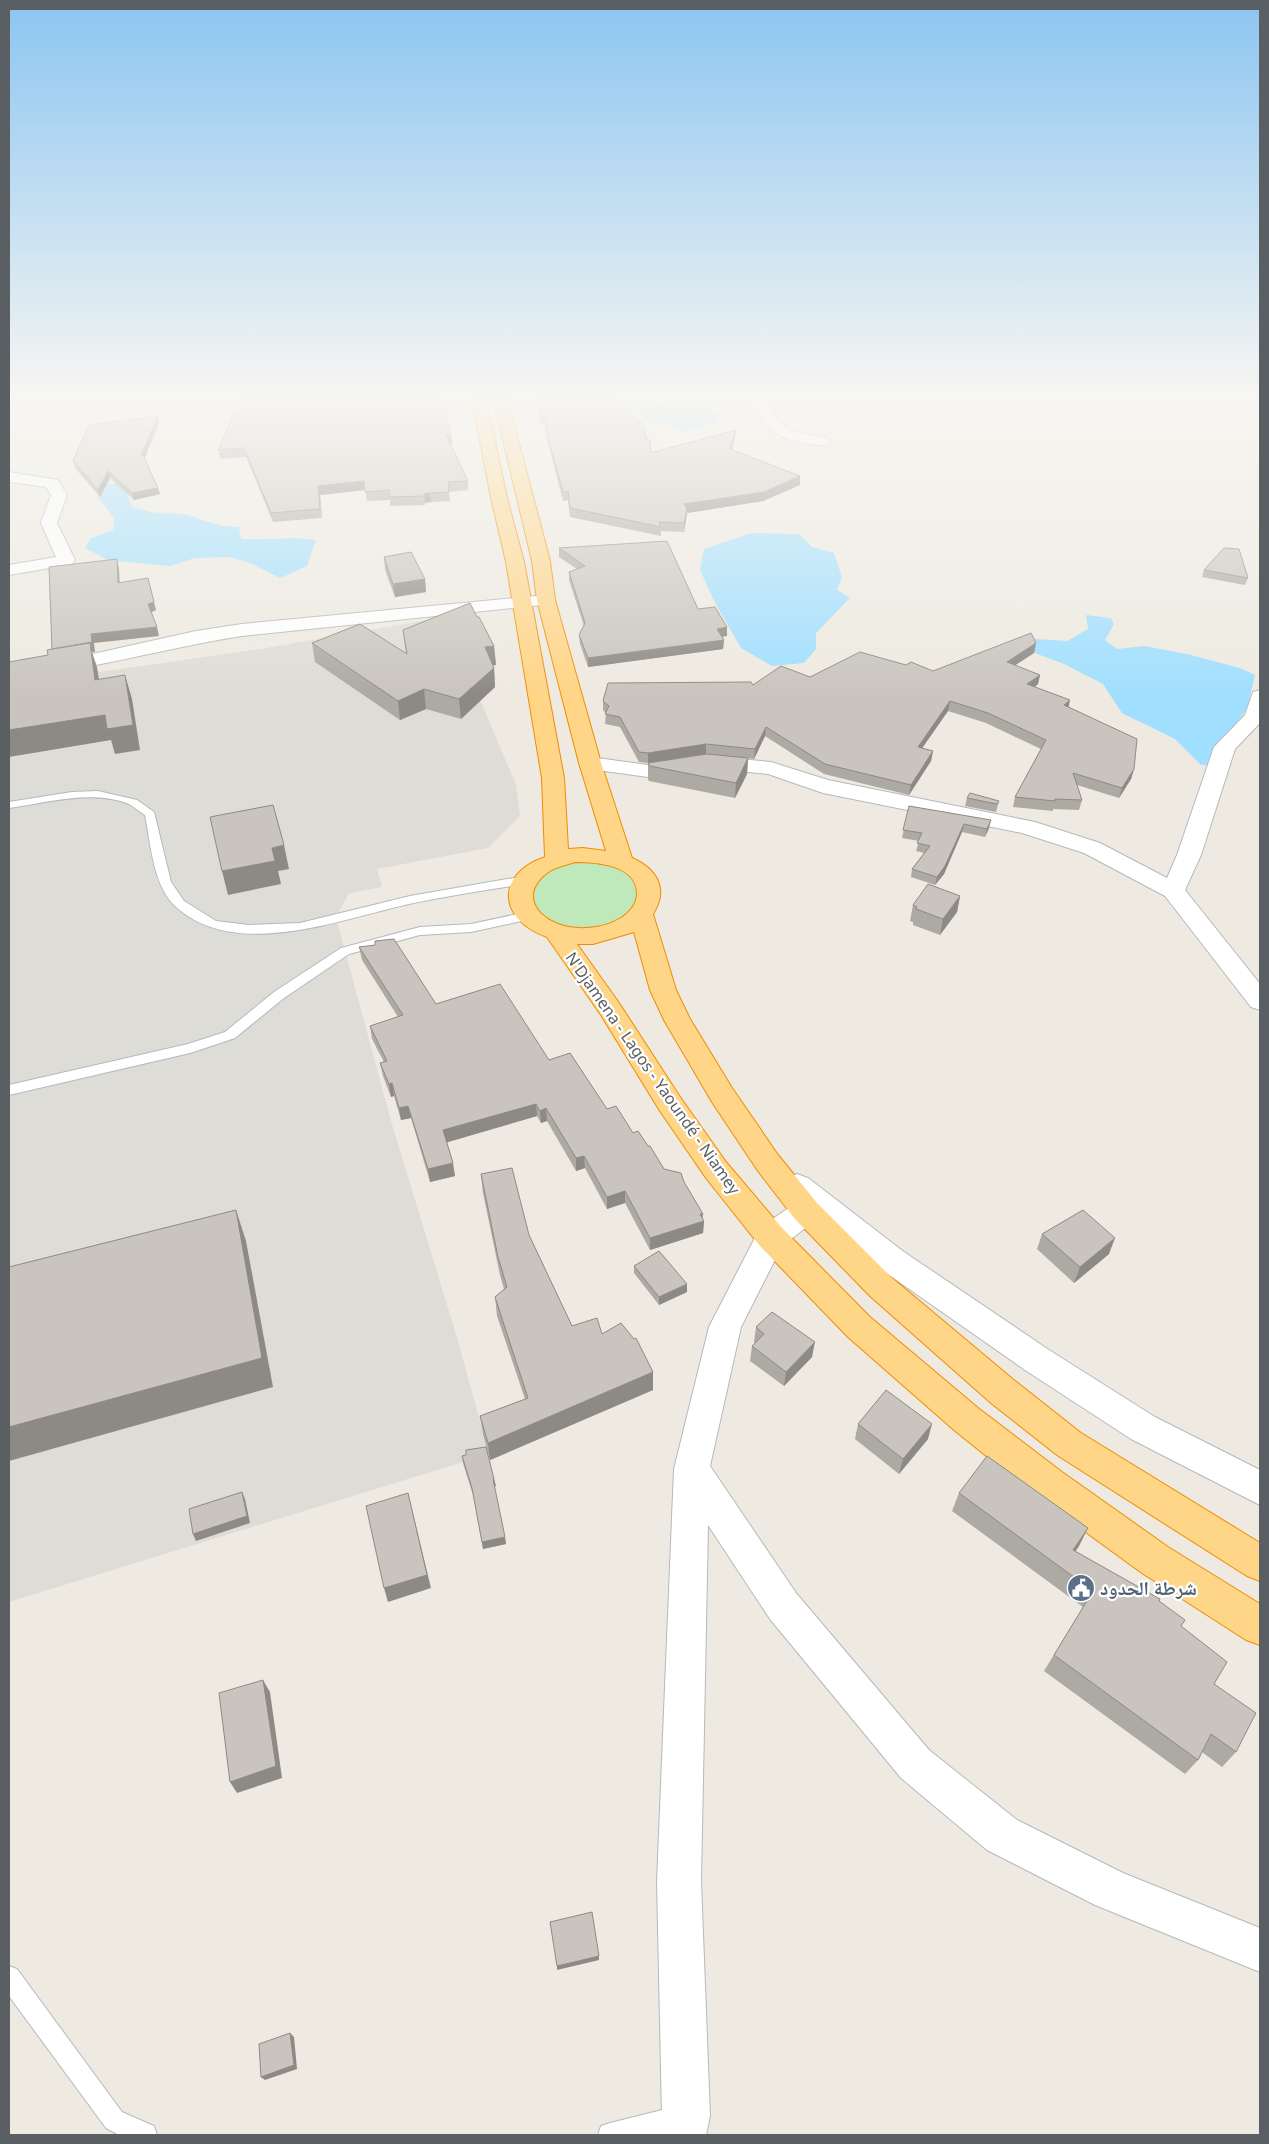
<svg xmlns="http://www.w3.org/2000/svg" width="1269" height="2144" viewBox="0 0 1269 2144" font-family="'Noto Sans','Noto Naskh Arabic',sans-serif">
	<rect width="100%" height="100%" fill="#eeeae1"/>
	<path fill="#dedcd6" d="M445,617l71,168 4,31 -32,32 -111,21 5,18 -33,6 -13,24 55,204 67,220 31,113 -480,148v-917l257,-37z"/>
	<path fill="#bfe9bb" d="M578,861c27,3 52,1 62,31l-9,21c-9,5 -18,11 -28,14 -8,3 -18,2 -27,1 -21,-2 -60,-21 -39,-48 10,-13 27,-16 41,-19z"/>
	<g fill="#a0dfff">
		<path d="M642,397l34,11 32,-1 11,6 -1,7 -9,5 -27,6 -14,-6 -28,-7 2,-3 -2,-5 -12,-2 -3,-3 7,-7z"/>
		<path d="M123,482l9,25 24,6 28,1 38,12 17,1 2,12c25,1 50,-3 75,1l-9,26 -27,12 -28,-14 -21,-7 -36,1 -25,8 -62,-6 -23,-12 6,-10 22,-8 1,-12 -16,-21 7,-12z"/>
		<path d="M751,533l48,1 13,13 22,6 8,24 -5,13 13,8 -34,35v16l-12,14 -32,3 -31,-18 -26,-45 -15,-33 4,-21z"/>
		<path d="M1086,615l25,3 3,6 -9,16 12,9 27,-3 43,8 53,14 15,7 -8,34 -16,20 -14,13 -7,23h-9l-26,-26 -53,-26 -19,-29 -39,-20 -29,-11 -13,-15 45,3 21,-12z"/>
	</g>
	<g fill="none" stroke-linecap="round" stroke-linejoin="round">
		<g stroke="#b4b9bd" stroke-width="2">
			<g id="lane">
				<path d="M98,791l39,9 17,12 17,70 13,19 32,20 33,4 51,-2 110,-27 115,-20 6,4 -6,4c-38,6 -78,12 -116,20 -68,15 -173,57 -233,3 -23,-21 -25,-62 -31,-92 -5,-3 -11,-8 -16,-11 -38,-15 -82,-1 -120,4v-6l63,-10z"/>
				<path d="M527,912l4,1 2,3 -2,3 -60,13 -51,3 -71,19 -65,44 -49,40 -45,15 -181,42v-10l179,-41 37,-12 49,-40 67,-44 79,-21 51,-3z"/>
				<path d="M9,1966l8,3 105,143 32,14 3,9h-38l-13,-7 -97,-132z"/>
				<path d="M678,2106l8,4 4,8 -4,8c-27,12 -59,11 -88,9l3,-9 9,-3z"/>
			</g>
		</g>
		<g stroke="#b4b9bd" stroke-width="2">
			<g id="street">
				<path d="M748,394h14c9,14 17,34 34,38 10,3 21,3 31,6l3,3 -3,3 -5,2c-49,-8 -49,-9 -74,-52z"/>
				<path d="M9,472l49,8 9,15 -10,28 18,37 -3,4 -63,11v-10l47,-8 -15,-34 10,-28 -5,-8 -37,-5z"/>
				<path d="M546,595l6,1 3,4 -3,4 -310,32c-78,12 -154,35 -233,42v-12l61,-7 126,-28 46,-7z"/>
				<path d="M1260,690v33l-25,26 -34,106 -16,35 75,94v26l-9,-3 -86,-111 -81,-43 -62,-20 -199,-40 -55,-19 -62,-6 -58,9 -58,-8 -8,-1 -3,-5 3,-5 8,-1 58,8 58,-9 65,6 57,18 207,42 65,21 67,35 10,-23 37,-108 31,-32 8,-23z"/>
				<path d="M797,1174l11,4 96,74 145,98 106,67 105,53v35l-129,-66 -106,-69 -143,-100 -65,-51 -35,27 -41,81 -31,139 86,127 133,157 88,70 106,53 137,55v44l-165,-67 -108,-55 -86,-72 -131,-159 -62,-94 -7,356 9,235 -4,19h-48l4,-19 -5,-235 17,-412 35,-142 51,-99 37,-26 -11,-8 -4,-8 4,-8z"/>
			</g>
		</g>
		<g stroke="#ef8c00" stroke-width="2">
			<path id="highway" d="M471,394h14l22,104 17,64 40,216 4,71 15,-1 23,3 -27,-88 -42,-163 -5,-39 -40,-167h14l44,167 5,39 46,163 31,95c25,11 37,31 21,56l23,76 14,29 42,69 46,67 39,48 75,75 123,103 66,52 179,110v38l-13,-5 -190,-121 -66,-52 -121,-107 -75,-77 -37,-48 -46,-69 -48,-82 -14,-30 -16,-58 -41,12h-16l42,59 61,94 46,65 56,66 88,89 108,91 84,64 106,75 92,57v41l-14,-5 -104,-67 -106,-77 -82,-66 -106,-93 -88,-91 -54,-68 -46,-67 -59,-96 -54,-78c-48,-17 -53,-62 -2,-80l-3,-79 -36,-216 -15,-64zM575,862c22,0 61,3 62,31 0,11 -7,19 -16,25 -15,9 -35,12 -52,9 -29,-5 -52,-31 -22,-54 7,-6 20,-8 28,-11z"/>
		</g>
		<use href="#lane" fill="#fff" fill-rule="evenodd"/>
		<use href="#street" fill="#fff" fill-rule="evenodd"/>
		<use href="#highway" fill="#ffd587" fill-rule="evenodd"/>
	</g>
	<g fill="#ada9a3">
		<path d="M9,394h22l-22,2z"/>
		<path d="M242,394l210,49h-2l18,38v9l-19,2 1,9 -19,1 -6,1v2l-35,1v-6l-23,1 -2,-11 -45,5 2,23 -49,4 -27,-65 -26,2 -2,-9z"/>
		<path d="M536,394h76l35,46 4,13 84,-15 -3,12 68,26v9l-37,16 -76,12 -3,19 -23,-1v5l-91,-19 -2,-17 -5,1 -16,-62 -1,-14h-5z"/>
		<path d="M159,423l-14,35 15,36 -26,6 -24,-22 -10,19 -25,-29 -2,-7z"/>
		<path d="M559,548l139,61 29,27 -5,1 2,3 -1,9 -135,18 -8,-23 -1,-9 5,-9 -15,-46v-8l8,-3 -18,-12z"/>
		<path d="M384,557l41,22 1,13 -31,5 -10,-27z"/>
		<path d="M1204,570l44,8 -3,7 -43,-8z"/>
		<path d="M477,617l17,29 2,19h-3l1,3 1,19 -34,32 -35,-10 -26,11 -85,-58 -3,-19 94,10 -3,-23z"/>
		<path d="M1036,643l-2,10 -19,12 25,10 -2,9 -3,3 33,20 66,62 -3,10 -12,19 -42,-13 5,15 -3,10 -26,-1v2l-40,-4 2,-10 26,-48 -55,-26 -38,-12 -26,37 11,3 -2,10 -22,34 -85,-21 -59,-38 -11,23 -48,-5 -58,9 -9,-1 -19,-35 -15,-3 1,-11 -3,-3v-9l150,-16 153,-20 27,6z"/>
		<path d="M748,758l-1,16 -12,24 -86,-17 -1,-2v-16z"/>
		<path d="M967,798l32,3 -3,11 -31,-6z"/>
		<path d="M909,806l80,22 -4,9 -23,-5 -18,42 -9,11 -24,-8 1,-8 12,-16 -8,-2 3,-10 -17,-3z"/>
		<path d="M960,896l-3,16 -17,23 -27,-10v-3l-3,-1 3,-16z"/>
		<path d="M359,947l77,57 113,56 58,49 41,37 16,23 20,13 20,39 -1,12 -53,17 -25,-47 -18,6 -22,-41 -9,3 -29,-50 -6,2 -4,-7 -91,26 9,34 -25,6 -19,-64 -10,2 -7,-24 -3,1 -8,-21 -3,-13 4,-1 -12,-23 -2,-13 28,-9 -36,-57z"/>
		<path d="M481,1174l48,61 43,91 30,8 51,38v18l-163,70 -7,-26 -3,-18 45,-17 -28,-83 -2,-19 9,-8 -4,-14 -17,-82z"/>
		<path d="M1042,1234l67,20 -35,29 -37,-34z"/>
		<path d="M634,1266l53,26 -28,13 -25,-32z"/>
		<path d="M756,1327l56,30 -28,29 -34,-25 2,-15 3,-3 -1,-1z"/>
		<path d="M858,1424l70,15 -29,35 -44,-35z"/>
		<path d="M462,1456l32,23 2,7h-2l12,58 -23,5 -10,-54 -10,-32z"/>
		<path d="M959,1493l120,53 -4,5 84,50 22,25 33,58 22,68 -14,15 -20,-15 -4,8 -13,14 -141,-103 39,-64 -131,-96z"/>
	</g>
	<g fill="#8d8a85">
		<path d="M158,416l1,7 -16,39 -2,-7z"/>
		<path d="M736,430l-1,8 -6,20 1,-9z"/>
		<path d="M451,434l1,9 -5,1 -1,-9z"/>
		<path d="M108,471l2,7 -10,19 -2,-7z"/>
		<path d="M800,476v9l-37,16 -76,12 -3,19v-28z"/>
		<path d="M364,481l1,9 -45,5 2,23 -4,-32z"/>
		<path d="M158,488l2,6 -26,6 -2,-7z"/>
		<path d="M430,493l1,9 -6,1 -1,-9z"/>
		<path d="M117,559l2,9 1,24 -2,-9z"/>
		<path d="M148,578l8,32 -6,3 -2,-9z"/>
		<path d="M425,579l1,13 -31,5 -2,-13z"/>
		<path d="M157,627l2,9 -65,7 1,9h-3l5,15 6,37 -48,-45 36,-25z"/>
		<path d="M727,627v9l-11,1 1,-8z"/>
		<path d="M724,640l-1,9 -135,18v-9z"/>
		<path d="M1036,643l-2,10 -29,19 2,-10z"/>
		<path d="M494,646l2,19 -9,1 -2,-19z"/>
		<path d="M494,668l1,19 -34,32 -2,-20z"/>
		<path d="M125,675l7,24 8,51 -25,4 -4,-14 -102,17v-27z"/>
		<path d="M1040,675l-2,9 -13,10 2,-10z"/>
		<path d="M424,689l2,20 -26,11 -2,-19z"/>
		<path d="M1070,700l-2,10 -4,-5z"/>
		<path d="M950,701l-2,10 -32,46 2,-10z"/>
		<path d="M766,727l-1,9 -11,23 1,-10z"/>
		<path d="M706,744v10l-58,9v-10z"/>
		<path d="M933,751l-2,10 -22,34 2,-10z"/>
		<path d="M748,758l-1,16 -12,24 1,-15z"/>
		<path d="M1134,769l-3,10 -12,19 3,-10z"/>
		<path d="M991,820l-2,8 -4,9 2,-8z"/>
		<path d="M964,824l-2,8 -18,42 -9,11 2,-8z"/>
		<path d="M284,845l5,24 -11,2 3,13 -53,11 -6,-24 50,-23z"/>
		<path d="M960,896l-3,16 -17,23 3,-16z"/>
		<path d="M392,1083l2,13 -3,1 -2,-13z"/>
		<path d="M536,1104l1,12 -92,27 -2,-13z"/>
		<path d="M408,1106l3,12 -10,2 -2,-12z"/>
		<path d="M546,1108l1,13 -6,2 -1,-12z"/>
		<path d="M584,1156l1,12 -9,3v-13z"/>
		<path d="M453,1163l2,13 -25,6 -2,-13z"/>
		<path d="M625,1191v12l-18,6v-12z"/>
		<path d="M236,1210l10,31 27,146 -264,74v-34z"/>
		<path d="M700,1214h3l-1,7h2l-1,12 -53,17v-12z"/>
		<path d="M1115,1238l-6,16 -35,29 6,-16z"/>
		<path d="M687,1284v8l-28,13v-8z"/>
		<path d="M815,1342l-3,15 -28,29 2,-14z"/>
		<path d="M653,1372v18l-163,70 -2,-17z"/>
		<path d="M932,1424l-4,15 -29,35 4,-15z"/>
		<path d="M493,1479h1l2,7 -2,1z"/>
		<path d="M242,1492l3,7 5,24 -54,18 -3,-7z"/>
		<path d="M408,1493l23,95 -43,14 -4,-14z"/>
		<path d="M1088,1528l-9,18 -15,22 9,-18z"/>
		<path d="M505,1537l1,7 -23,5 -1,-7z"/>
		<path d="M263,1680l7,12 12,86 -45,15 -7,-11z"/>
		<path d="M599,1956v4l-42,10v-4z"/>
		<path d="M290,2033l4,4 3,32 -32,11 -4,-3z"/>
	</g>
	<g fill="#c9c5be" stroke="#8d8a85">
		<path d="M242,394h195l6,7 8,33 -5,1 22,46 -20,1 1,10 -19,1 -6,1v2l-35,1 1,-7 -25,2 -1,-11 -46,5 2,23 -49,4 -27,-65 -26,2z"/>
		<path d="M536,394h76l32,32 3,14h3l1,13 85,-23 -6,19 70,27 -36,16 -80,12 3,5 -3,14 -25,-1 2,5 -91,-19 -2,-17 -5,1 -17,-61v-14h-5z"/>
		<path d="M158,416l-17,39h2l15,33 -26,5 -24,-22 -10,19 -25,-29 16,-36z"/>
		<path d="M667,541l31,68 17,-2 12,20 -10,2 7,11 -136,18 -9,-23 6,-12 -16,-51 16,-6 -26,-18z"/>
		<path d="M1224,548l15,1 9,29 -44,-8z"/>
		<path d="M411,552l14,27 -32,5 -9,-27z"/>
		<path d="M117,559l1,24 30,-5 6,24 -6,2 9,23 -66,7 1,8 -40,7 -3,-82z"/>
		<path d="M470,603l7,14h2l15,29 -9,1 9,21 -35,31 -35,-10 -26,12 -86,-58 48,-19 47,30 -4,-24z"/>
		<path d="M1031,633l5,10 -29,19 33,13 -13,9 43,16 -6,5 73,34 -3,30 -12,19 -49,-15 9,27 -27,-1v2l-40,-4 31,-57 -58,-27 -38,-12 -32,46 15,4 -22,34 -86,-21 -59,-37 -11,22 -49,-5 -58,9 -9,-1 -19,-35 -15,-3 4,-8 -6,-5 5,-18 143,-1 2,3 28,-19 29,11 50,-25 46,13 5,-3 22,9z"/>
		<path d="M90,643l5,37 30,-5 8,50 -26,4 -2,-14 -96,15v-68l39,-7 -1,-5z"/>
		<path d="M707,754l41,4 -12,25 -86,-17 -2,-3z"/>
		<path d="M970,793l29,8 -2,3 -30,-6z"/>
		<path d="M273,805l11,40 -12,3 3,13 -53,10 -12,-54z"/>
		<path d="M909,806l82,14 -4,9 -23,-5 -19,42 -8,11 -25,-8 18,-23 -13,-3 5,-10 -19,-3z"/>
		<path d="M928,884l32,12 -17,23 -27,-10 1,-2 -4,-2z"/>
		<path d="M394,939l42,65 64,-20 49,76 21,-7 37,56 9,-3 17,27 5,-2 10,15h2l14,23 17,4 3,9 19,32h-3l4,7 -54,17 -25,-47 -18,6 -23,-41 -8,2 -30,-50 -6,3 -4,-7 -93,26 10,33 -25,6 -20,-63 -9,2 -7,-25 -3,1 -9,-21 7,-2 -17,-35 33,-11 -44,-68 16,-2v-4z"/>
		<path d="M512,1168l17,67 43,91 25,-8 5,16 19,-11 13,16 2,-1 17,34 -165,71 -8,-27 48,-18 -33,-101 12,-10 -9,-30 -17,-83z"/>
		<path d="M236,1210l26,148 -253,69v-160z"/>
		<path d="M1083,1210l32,28 -35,29 -38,-33z"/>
		<path d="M659,1251l28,33 -28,13 -25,-31z"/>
		<path d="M772,1312l43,30 -29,30 -34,-26 12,-12 -8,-7z"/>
		<path d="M886,1390l46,34 -29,35 -45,-35z"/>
		<path d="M486,1447l8,32h-1l12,58 -23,5 -10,-54 -10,-32 4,-1v-5z"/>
		<path d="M987,1456l101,72 -15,22 87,49 -1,2 26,19 -4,6 46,36 -13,22 42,29 -20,39 -25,-18 -13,26 -144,-105 39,-64 -134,-98z"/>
		<path d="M242,1492l5,24 -54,18 -4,-25z"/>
		<path d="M408,1493l19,82 -43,13 -18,-82z"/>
		<path d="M263,1680l13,86 -46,16 -11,-89z"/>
		<path d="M592,1912l7,44 -42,10 -7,-44z"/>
		<path d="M290,2033l4,32 -33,12 -2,-33z"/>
	</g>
	<linearGradient id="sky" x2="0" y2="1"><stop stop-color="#8bc5f1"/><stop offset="0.57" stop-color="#f7f6f2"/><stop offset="1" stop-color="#f7f6f2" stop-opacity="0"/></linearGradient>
	<rect width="1269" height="695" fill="url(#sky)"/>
	<defs>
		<g id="civic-disc" transform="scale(1.4375)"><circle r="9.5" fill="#5c6f8a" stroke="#fff"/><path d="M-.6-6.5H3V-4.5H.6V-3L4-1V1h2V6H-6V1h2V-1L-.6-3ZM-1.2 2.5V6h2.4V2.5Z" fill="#fff"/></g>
	</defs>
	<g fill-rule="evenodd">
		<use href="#civic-disc" x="1081" y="1588"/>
	</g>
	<g text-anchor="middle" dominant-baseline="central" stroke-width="4.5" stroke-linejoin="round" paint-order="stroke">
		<g font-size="16" fill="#5a5f64" stroke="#fff">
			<text transform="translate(653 1073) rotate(55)">N'Djamena - Lagos - Yaoundé - Niamey</text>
		</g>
		<g font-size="19" font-weight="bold" fill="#4e5e75" stroke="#fff" text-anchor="start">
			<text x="1100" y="1588">شرطة الحدود</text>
		</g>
	</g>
	<rect width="1269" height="2144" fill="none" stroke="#5a5f64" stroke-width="20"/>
</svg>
